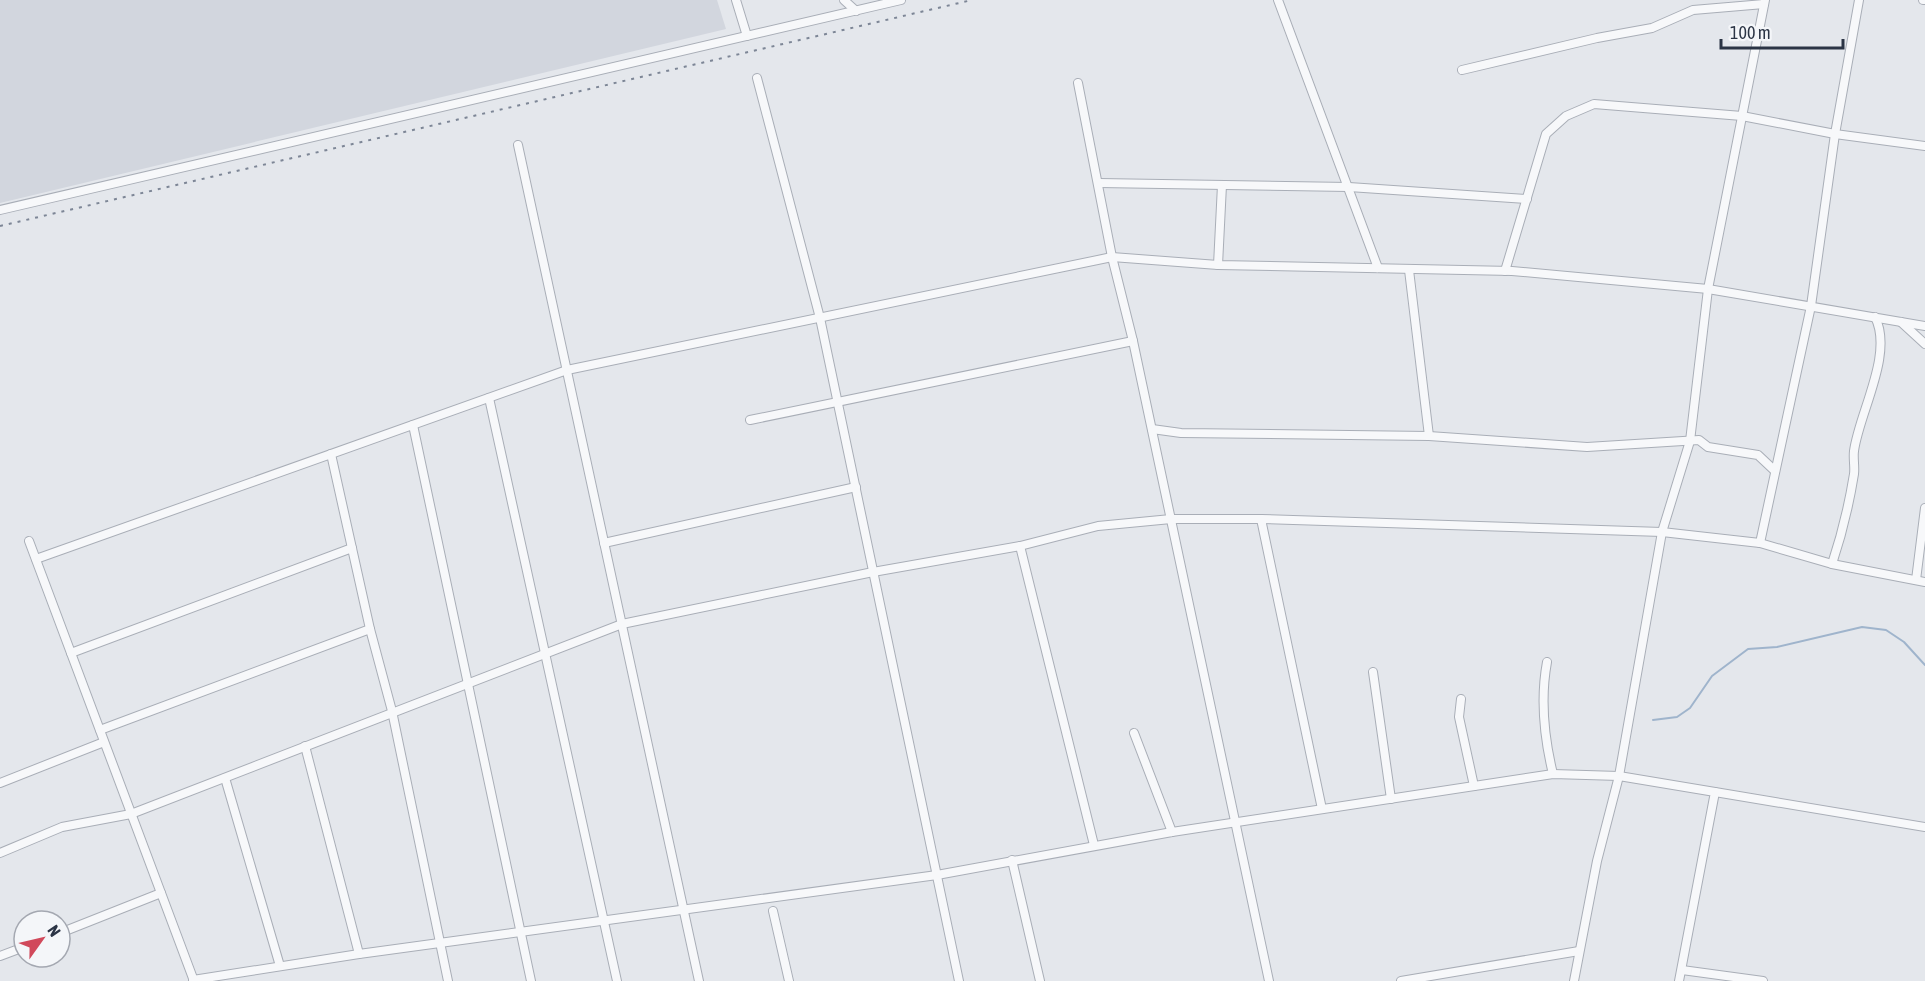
<svg xmlns="http://www.w3.org/2000/svg" width="1925" height="981" viewBox="0 0 1925 981" font-family="'Asap Condensed',sans-serif">
	<rect width="100%" height="100%" fill="#e4e7ec"/>
	<path fill="#d2d6de" d="M0,0h717l9,29 -726,174z"/>
	<g fill="none" stroke-linecap="round" stroke-linejoin="round">
		<path stroke="#9fb4cc" stroke-width="2" d="M1653,720l24,-3 13,-9 22,-32 36,-27 29,-2 85,-20 24,3 18,12 21,23"/>
		<g stroke="#a9aeb7" stroke-width="10">
			<g id="minor">
				<path d="M736,0l11,36"/>
				<path d="M844,0l12,11"/>
				<path d="M1278,0l100,268"/>
				<path d="M1923,0h2"/>
				<path d="M1462,70l135,-32 55,-10 41,-18 71,-6"/>
				<path d="M757,78l63,240 139,663"/>
				<path d="M1078,83l34,174 21,84 136,640"/>
				<path d="M518,145l181,836"/>
				<path d="M1099,183l250,4 178,12"/>
				<path d="M0,210l901,-210"/>
				<path d="M1218,265l4,-80"/>
				<path d="M1409,270l20,166"/>
				<path d="M1505,271l41,-137 20,-18 28,-12 148,12 93,18 90,12"/>
				<path d="M1901,322l24,22"/>
				<path d="M489,398l128,583"/>
				<path d="M750,420l383,-79"/>
				<path d="M413,425l118,556"/>
				<path d="M1152,429l29,4 248,3 158,11 112,-7 9,7 50,8 17,16"/>
				<path d="M331,454l39,175 22,82 56,270"/>
				<path d="M1261,519l61,290"/>
				<path d="M29,541l165,440"/>
				<path d="M604,543l252,-56"/>
				<path d="M1760,543l51,-237 24,-172 24,-134"/>
				<path d="M1020,546l74,299"/>
				<path d="M36,559l531,-189 545,-113 106,8 294,6 196,18 217,37"/>
				<path d="M1832,564c10,-30 17,-59 22,-90 1,-7 -1,-15 0,-23 5,-38 40,-97 21,-134"/>
				<path d="M1916,580l9,-72"/>
				<path d="M71,653l281,-105"/>
				<path d="M1547,662c-7,38 -3,75 6,112"/>
				<path d="M1373,672l18,127"/>
				<path d="M1461,699l-2,18 15,69"/>
				<path d="M100,730l270,-101"/>
				<path d="M1134,733l38,99"/>
				<path d="M305,746l54,208"/>
				<path d="M225,778l55,188"/>
				<path d="M0,783l104,-41"/>
				<path d="M1715,792l210,35"/>
				<path d="M0,853l62,-26 69,-13 491,-190 251,-52 147,-26 78,-20 73,-7h90l401,13 98,11 72,21 93,18"/>
				<path d="M1012,860l28,121"/>
				<path d="M773,911l16,70"/>
				<path d="M60,933l101,-40"/>
				<path d="M0,956l24,-9"/>
				<path d="M1682,970l81,11"/>
				<path d="M193,980l166,-26 578,-79 235,-43 381,-58 66,2 96,16 -36,189"/>
				<path d="M1401,981l178,-30"/>
				<path d="M1574,981l23,-120 22,-85 43,-244 28,-91 18,-152 57,-289"/>
			</g>
		</g>
		<use href="#minor" stroke="#f7f8fa" stroke-width="8"/>
		<path stroke="#7d8696" stroke-width="2" stroke-dasharray="3 6" stroke-linecap="butt" d="M0,226l972,-226"/>
	</g>
	<g transform="translate(42 939) rotate(56)"><circle r="28" fill="#f4f6f9" stroke="#a4a8b1" stroke-width="1.5"/>
	<path d="M0-4.5L10 22L0 15L-10 22Z" fill="#d1495b"/>
	<text y="-9" font-size="16" font-weight="bold" text-anchor="middle" fill="#2b3445">N</text>
	</g>
	<path d="M1721 39v9h122v-9" fill="none" stroke="#2b3445" stroke-width="3"/>
	<text x="1730" y="39" font-size="18" fill="#2b3445" stroke="#f4f6f9" stroke-width="4.5" paint-order="stroke">100 m</text>
</svg>
